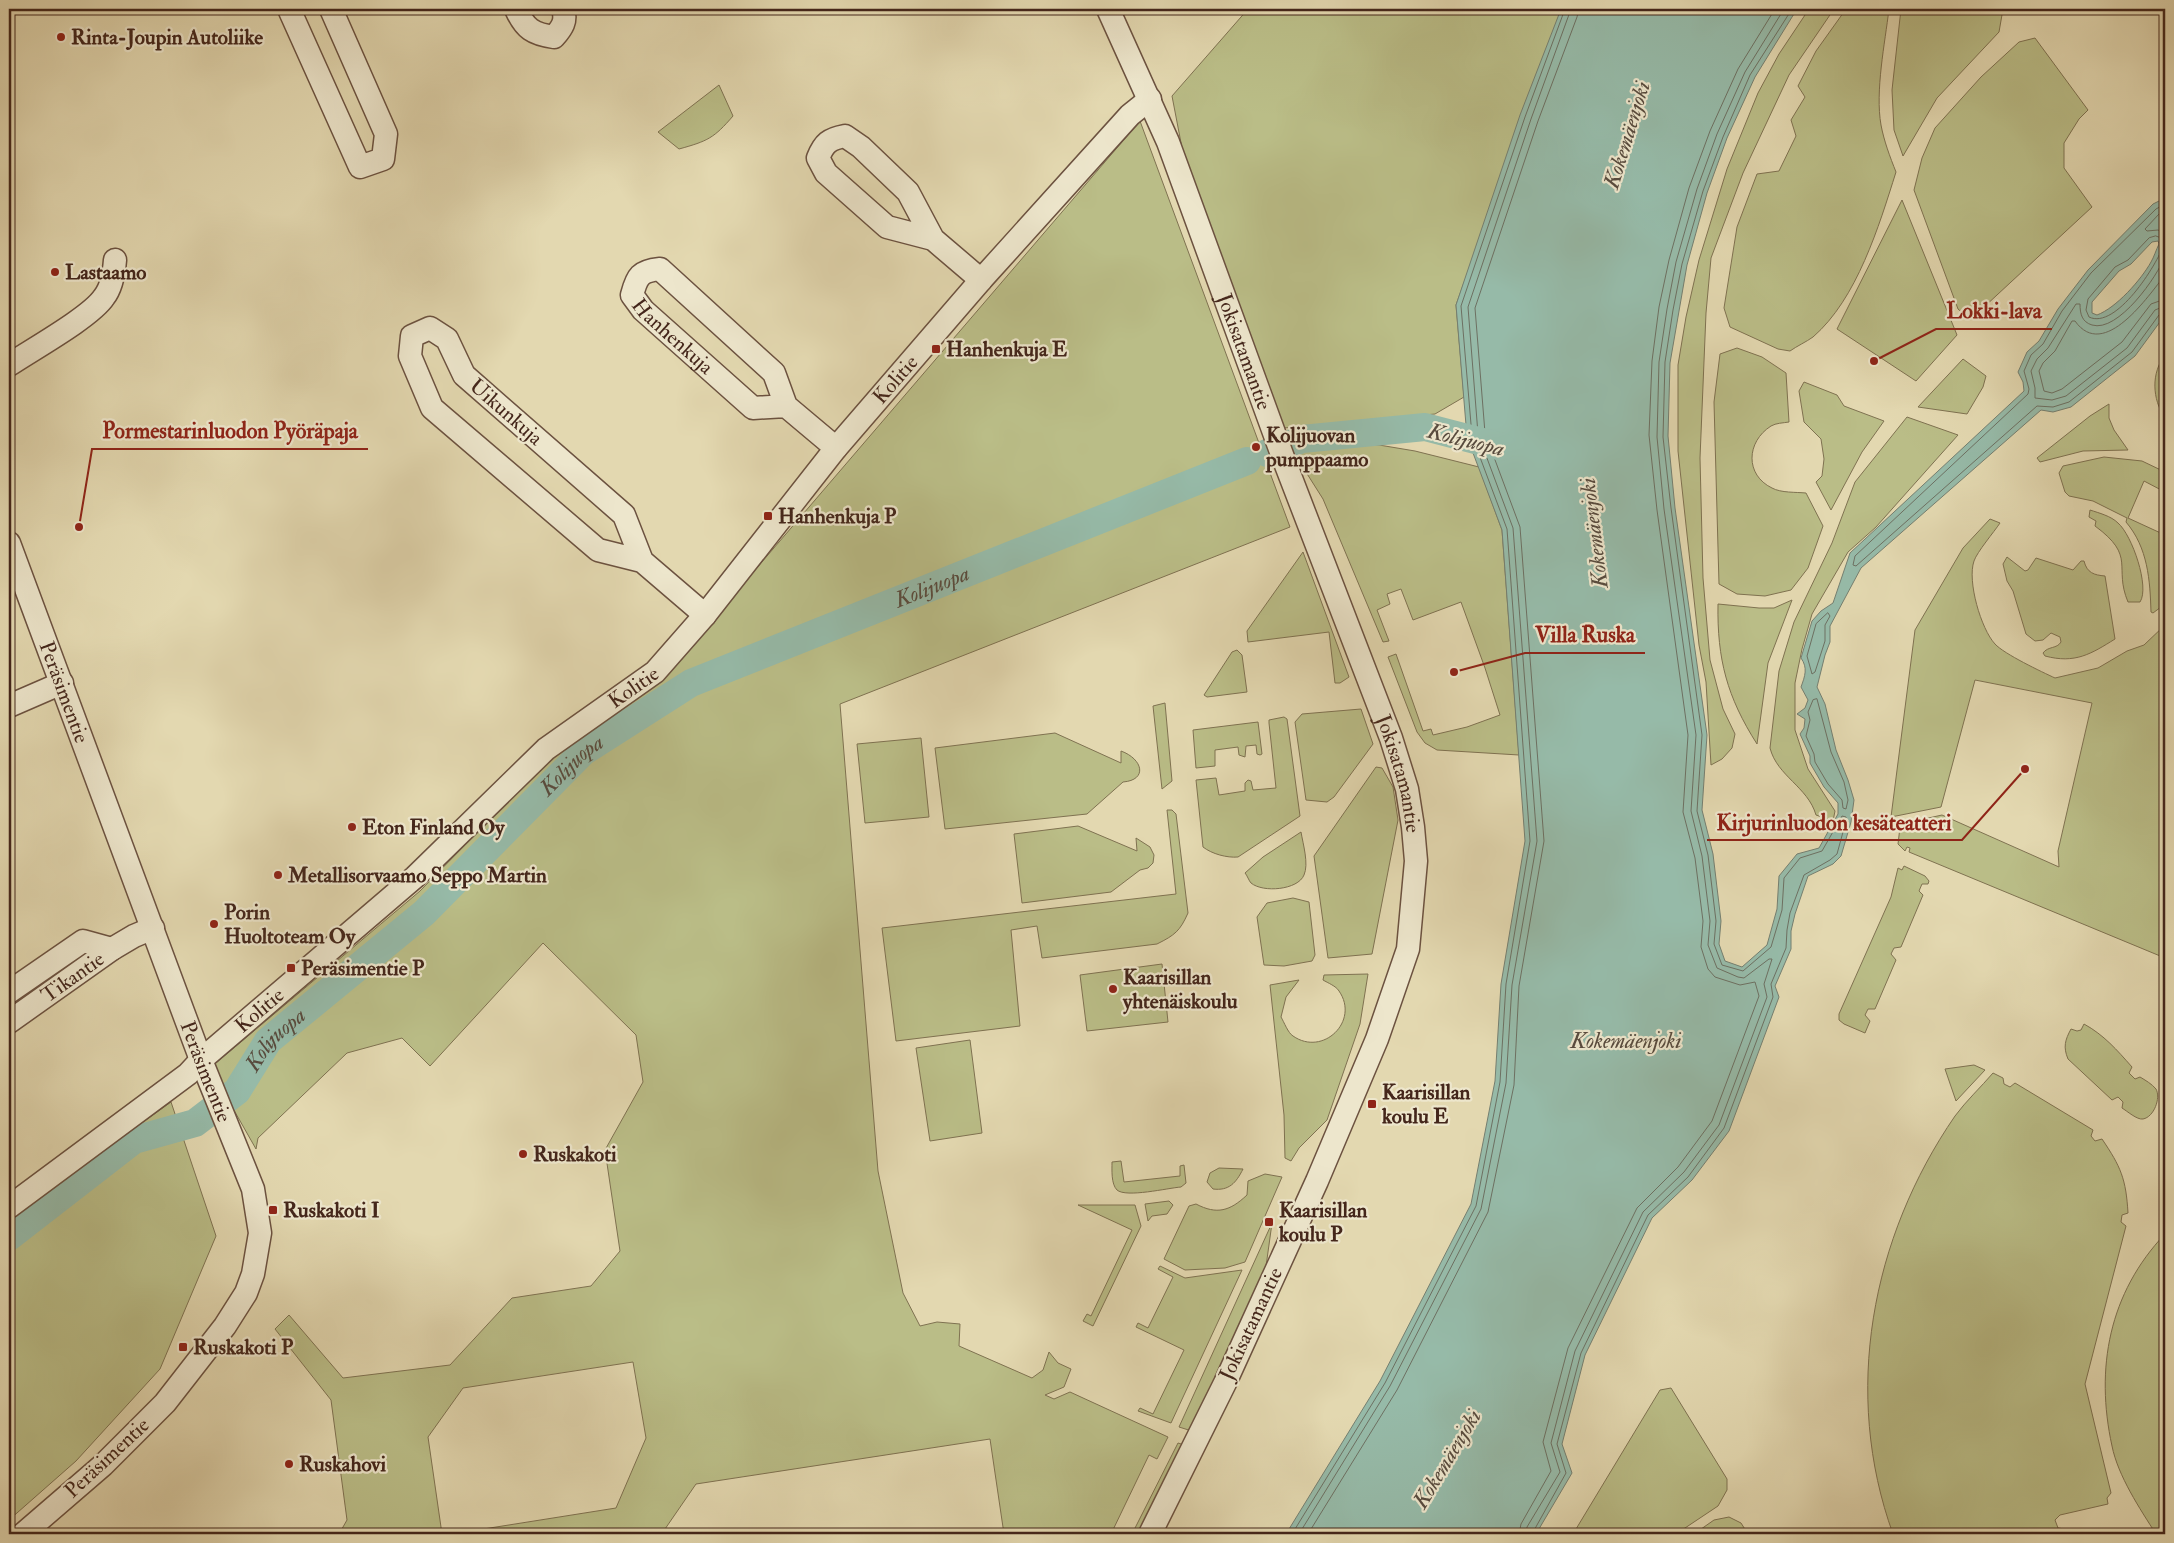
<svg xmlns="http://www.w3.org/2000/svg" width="2174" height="1543" viewBox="0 0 2174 1543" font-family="'IM FELL Double Pica',serif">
	<rect width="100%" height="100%" fill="#e3d8b0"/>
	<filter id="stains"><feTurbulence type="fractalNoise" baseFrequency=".004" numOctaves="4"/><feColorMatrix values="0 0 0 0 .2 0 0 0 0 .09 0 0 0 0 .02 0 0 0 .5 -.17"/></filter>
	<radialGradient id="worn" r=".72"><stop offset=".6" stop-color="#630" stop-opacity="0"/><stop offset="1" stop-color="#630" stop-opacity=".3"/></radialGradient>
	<g fill="#babd87" stroke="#7f7251">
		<path d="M1248,9h314l-106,296 8,92 -29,17 -151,14 -102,-280 -10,-52z"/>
		<path d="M1809,9h25l-45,66 -46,98 -32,85 -5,55 -6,145 3,120 7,82 13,49 12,25 -3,14 -10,11 -11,6 -5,-83 -7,-37 -21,-194v-86l8,-48 13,-57 28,-91 31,-76 21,-39z"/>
		<path d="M1846,9h43c-4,34 -14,82 -8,116 3,16 9,32 15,47 -17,54 -39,127 -83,165 -7,5 -16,9 -23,14l-12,-2 -48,-22 -6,-19 13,-81 20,-53 22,-3 17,-35 -5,-16 14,-23 -7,-11 18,-35z"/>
		<path d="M1901,9h102l-4,23 -62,66 -34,58 -9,-26 -2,-40z"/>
		<path d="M2035,38l53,72 -9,9 -15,24v25l28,39 -122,113 -12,-11 -44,-119 8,-32 13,-30 46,-51 38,-35z"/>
		<path d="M719,85l14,31c-19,22 -25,25 -54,33l-21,-17z"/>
		<path d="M1140,121l150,406 -450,177 38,467 25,122 17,33 17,-4 23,2 -1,22 73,32 11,-8 6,-18 9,11 13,6 -7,18 -19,8 9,4 16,-7 98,45 -11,22 -8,-4 -38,79h-107l-14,-95 -294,45 -31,45 1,5h-195v-3l145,-23 30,-70 -13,-76 -170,26 -35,49 14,97h-103l8,-14 -16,-120 -56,-71 14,-14 54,63 107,-13 62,-67 79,-12 29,-35 -15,-101 38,-68 -7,-47 -93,-92 -113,123 -28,-28 -55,15 -89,85 -2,11 -46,-81 210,-177 133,-136 112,-80z"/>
		<path d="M1902,200l55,135 -41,46 -79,-52z"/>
		<path d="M1737,348l25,9 24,16 3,49c-6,1 -13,1 -18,4 -25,16 -26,49 1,62 9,5 24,4 34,5l17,33 -15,42 -17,22 -26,6 -28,-2 -18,-10 -5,-182 6,-48z"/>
		<path d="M2165,355v63c-13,-19 -14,-45 0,-63z"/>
		<path d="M1963,359l23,17 -3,11 -16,27 -49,-7z"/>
		<path d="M1804,382l33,13 7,11 40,15 -22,31 -31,58 -15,-28 6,-6 2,-17 -3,-20 -17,-17 -5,-31z"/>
		<path d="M2109,404v14l5,12 14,20 -45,1 -43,11 -3,-4 53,-42z"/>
		<path d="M1907,417l51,18 -82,92 -28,25 -36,62 -10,35 -7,34v47l13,39 27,42 -2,10 -17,-6c-8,-28 -39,-39 -46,-67l9,-77 15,-49 38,-79 23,-61z"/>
		<path d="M1319,445h60l36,6 64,16 23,63 17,225 -82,-5 -12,-7 -8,-11 -29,-75 8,-3 27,77 8,-2 2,6 34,-8 33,-12 -15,-47 -24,-66 -48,18 -12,-31 -14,5 3,10 -13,6 12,31 -6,1 -60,-143 -31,-49z"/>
		<path d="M2104,457l38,4 23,11v20l-21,-11 -16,37 37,17v69l-12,9 -2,-1c-1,-32 -3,-64 -25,-90l1,-4 -34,-17 -24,-5 -4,-4 -6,-19 4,-7z"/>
		<path d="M2090,510c9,3 21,6 28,13 14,12 32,64 22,79h-12c-15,-36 9,-45 -33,-76l1,-5 -7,-4z"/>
		<path d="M1990,519l10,4c-6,9 -23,29 -26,38 -7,20 7,68 21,83 9,10 47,28 60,34l43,-10 29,-17 17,-6 21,-20v333l-256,-106 1,-4 -3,-1 -2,4 -7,-7 2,-17 6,-4 36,-8 117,52 -1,-16 34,-148 -117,-23 -34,127 -50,10 24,-187 48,-82z"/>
		<path d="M1303,552l46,125 -9,6h-5l-6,-51 -81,10 -1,-11z"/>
		<path d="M2007,557l18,14 3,-1 8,-12 37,12 8,-9h3c3,12 10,14 21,15l10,63c-24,15 -40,25 -70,17l-2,-3c5,-7 14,-4 18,-11l-1,-5 -9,-4 -8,7 -8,1 -9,-7 -13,-43 -6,-10 -4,-17z"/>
		<path d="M1792,600l-24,63 -11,81c-30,-47 -40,-85 -39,-140l41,4h15z"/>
		<path d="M1237,650l5,5 5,37 -40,5 -3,-2 28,-43z"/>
		<path d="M1165,703l7,78 -10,8 -9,-83z"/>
		<path d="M1361,709l12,35 -39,53 -7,5 -21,-2 -11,-78 7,-8z"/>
		<path d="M1284,717l3,2 13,97 -62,41c-11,1 -26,-3 -35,-10l-7,-67 20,-2 3,17 26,-4v-8l3,-3 3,1 2,9 23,-2 -7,-65v-3z"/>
		<path d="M1258,722l4,32 -2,1 -3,-1 -1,-9 -10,1 -1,11 -6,-2 -1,-8 -23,3v16l-19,2 -3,-38z"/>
		<path d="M1055,733l66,30v-12c22,8 27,29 2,31l-36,32 -142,15 -10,-81z"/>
		<path d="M921,738l8,79 -64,6 -8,-79z"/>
		<path d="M1376,767l6,1 11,19 5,33 -26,134 -44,4 -14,-102z"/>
		<path d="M1167,810h5l4,4 12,99c-8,18 -13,22 -31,31l-115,14 -5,-32 -26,4 9,96 -124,15 -14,-113 294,-34z"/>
		<path d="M1078,826l59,25 -1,-13 14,9 4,8 -1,8 -5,5 -8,2 -29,22 -89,11 -8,-69z"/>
		<path d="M1301,832c2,12 8,32 3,43 -6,15 -41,18 -53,8 -2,-2 -4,-8 -6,-10l18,-16z"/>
		<path d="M1904,866l21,10 4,5 -1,3h-6l-3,7 4,4 -22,52 -7,1 -3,6 5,6 -21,49h-7l-3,6 5,6 -5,12 -21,-9 -5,-4v-6l52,-117 7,-29 4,2z"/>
		<path d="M1293,898l16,4 6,53 -3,6 -28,5 -20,-1 -7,-48 10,-14z"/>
		<path d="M1162,964l6,58 -81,9 -7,-56z"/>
		<path d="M1368,974l-8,50 -33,96 -28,28 -8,13 -6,-3 -1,-43 -14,-130 29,-5 -13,17 -5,20c3,5 7,16 12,19 30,21 67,-15 46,-45 -3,-5 -11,-8 -16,-11l1,-5z"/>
		<path d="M2084,1024c20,11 33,26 48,43l-3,6 6,6 5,-2c5,3 12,7 16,12 5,9 -2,28 -13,30 -6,1 -16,-8 -21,-11l1,-6 -5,-5 -6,3 -44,-41c-5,-12 -3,-19 3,-30l6,2 4,-1z"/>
		<path d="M970,1040l12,93 -52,8 -14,-93z"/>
		<path d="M1974,1065l11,5 -29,31 -11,-32z"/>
		<path d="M1993,1073l10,5 1,6 6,3 5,-4 78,47 -2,6 4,5 7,-2c19,28 24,40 26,74l-6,2 -1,7 5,4 -41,158 26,109 -4,5 1,6 -48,11 -5,5 3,8 7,1 3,5h-175c-51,-141 -22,-296 62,-418 11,-15 26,-29 38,-43z"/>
		<path d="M171,1102l45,134 -56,133 -84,92 -67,59v-302z"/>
		<path d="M1121,1161l3,21 56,-6v-10l4,-1 2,18 -5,4c-13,1 -55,11 -64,3 -6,-6 -5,-20 -5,-28z"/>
		<path d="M1219,1168l24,1c-7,14 -14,22 -30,20l-6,-7 3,-9z"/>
		<path d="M1265,1174l17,3 -37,85 -20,6 -40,2 -21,-11 25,-53 7,-2c21,11 34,7 51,-9l1,-14z"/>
		<path d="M1169,1201l4,4 -6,9 -15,2 -4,5 -3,-17z"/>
		<path d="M1078,1205h57l6,21 -48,100 -10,-5 4,-7 4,2 41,-86z"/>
		<path d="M1272,1223l-8,58 -69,151 -16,-5z"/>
		<path d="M2165,1234v300h-9c-16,-25 -38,-58 -44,-88 -17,-78 -3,-153 53,-212z"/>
		<path d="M1160,1266l25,12 57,-8 -71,153 -33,-12 2,-3 13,6 31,-64 -48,-23 2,-4 10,5 25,-51 -15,-8z"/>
		<path d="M1671,1388l56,91v11l-9,16 -42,28h-103l87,-144z"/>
		<path d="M1178,1443l10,3 -44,88h-12z"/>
		<path d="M1729,1517l12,6 7,11h-54l20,-14z"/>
	</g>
	<path fill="#96baa8" stroke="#757f70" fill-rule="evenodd" d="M1561,9h236l-42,68 -28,61 -20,55 -20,72 -17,98 -2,73 7,72 32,227 -5,75 11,44 8,67 -2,23 6,17 17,6 25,-22 10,-36 2,-33 18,-22 22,-6 19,-34v-11l-14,-16 -14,-24v-7l-10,-22 4,-6 1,-9 -8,-5 8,-6 3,-8 -7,-13c4,-11 7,-19 0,-29l11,-37 9,-10 12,-8 17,-50 174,-162 -1,-9 -5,-10 9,-20 12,-11 19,-32 30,-39 65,-66 12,-6v117l-30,41 -64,51 -18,5 -12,-2 -180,158 -31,58v16l-5,13 -8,32 8,17 11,46 12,30 6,20 -3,22 -10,34 -8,8 -25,12 -13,38 -4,17v18l-16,37 4,11 -50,134 -37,49 -40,38 -67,137 -23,89 10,29 -36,61h-250l94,-153 91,-177 24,-123 6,-97 24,-143 -23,-311 -35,-93 -11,-132 64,-190zM2158,241l1,3c-3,6 -5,13 -8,18 -10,18 -35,46 -54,53l-5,-2v-11l27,-31 12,-7 21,-22z"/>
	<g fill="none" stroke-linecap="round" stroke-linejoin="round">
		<g stroke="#6d7062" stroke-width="1">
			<path d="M2165,204l-9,5 -65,64 -29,38 -19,33 -12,11 -7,16 5,18 -1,5 -173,162 -2,9 3,1 181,-160 16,1 16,-5 63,-50 27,-37 6,-2"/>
			<path d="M2165,211l-6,3 -14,15 2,2 11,-1 7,3"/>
			<path d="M2156,236l5,2 3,6c-7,21 -48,86 -75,73l-3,-7 2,-11 27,-32 13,-7 21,-22z"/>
			<path d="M2165,256c-7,20 -47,77 -73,69 -10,-3 -12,-11 -12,-21h-4l-28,44 -11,11 -6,12 4,17v10l17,2 14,-4 61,-48 28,-38 10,-4"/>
			<path d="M2165,275c-16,20 -61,87 -90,46h-3l-17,30 -12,12 -4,8 5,20 8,2 10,-4 60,-47 29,-38 14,-5"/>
			<path d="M1828,613l2,3 -5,9v16l-10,31 -3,2 -5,-18 9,-32z"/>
			<path d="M1817,699l14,53 13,30 4,18 -2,9 -3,-1 -1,-8 -14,-16 -13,-22 -1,-8 -8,-18 4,-16 -2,-8 5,-12z"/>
			<path d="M1292,1534l93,-151 91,-177 24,-124 6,-98 24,-143 -23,-312 -35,-93 -11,-130 64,-189 40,-108"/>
			<path d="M1299,1534l91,-148 91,-177 25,-126 6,-98 25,-144 -24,-313 -35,-94 -10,-127 63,-188 40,-110"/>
			<path d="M1308,1534l89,-144 91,-178 26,-127 5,-99 25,-145 -24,-314 -35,-94 -10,-125 63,-187 39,-104 2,-8"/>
			<path d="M1519,1534l2,-10 30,-53 -8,-29 25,-94 69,-140 41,-41 34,-46 47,-125 -4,-14 -15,3 -25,-8 -7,-8 -7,-22 2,-26 -8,-63 -12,-46 5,-77 -31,-225 -8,-75 3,-74 7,-54 10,-47 20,-72 21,-57 28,-62 37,-60"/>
			<path d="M1526,1534l1,-7 33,-55 -9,-29 24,-92 68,-139 41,-40 35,-47 48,-128 -3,-13 8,-25h-3l-25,19 -6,-1 -21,-9 -9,-23 2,-24 -8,-65 -11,-45 5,-76 -32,-226 -7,-72 2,-75 8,-53 9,-47 21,-73 20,-55 28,-62 39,-63"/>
			<path d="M1532,1534l34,-61 -9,-29 24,-91 67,-138 40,-38 36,-49 49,-131 -2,-13 15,-36 1,-18 3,-17 14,-38 26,-15 7,-6 9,-33v-4l-4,-1 -20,35 -22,7 -16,20 -2,32 -11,37 -28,24 -21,-6 -8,-21 2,-23 -8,-66 -11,-44 5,-76 -31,-227 -8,-71 2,-75 8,-52 9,-46 21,-73 20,-54 27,-62 42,-66"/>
		</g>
		<g stroke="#96baa8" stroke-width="28">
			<path d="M1267,453l35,-14 123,-12 77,20"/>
			<path id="s1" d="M9,1237l125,-97 61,-17 42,-32 31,-50 156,-128 159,-161 108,-69 556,-222"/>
		</g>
		<g stroke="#6c5240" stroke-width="25">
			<g id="minor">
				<path d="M289,9l71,158 23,-8 3,-25 -55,-125"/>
				<path d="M516,9c9,20 17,25 38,28 8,-9 13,-16 9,-28"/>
				<path id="s2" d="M1108,9l60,133 116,318 107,278 16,51 6,38 3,34 -8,88 -31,90 -60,142 -92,202 -75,151"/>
				<path d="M933,239l-25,-47 -47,-45 -16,-11c-16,3 -21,7 -27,22l8,15 61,54 46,12 48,41"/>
				<path d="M9,365c22,-15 82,-48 95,-68 8,-10 10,-24 11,-37"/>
				<path id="s3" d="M786,406l-12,-33 -114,-104c-20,2 -23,7 -28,26l11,15 110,98 33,-2 50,42"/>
				<path id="s4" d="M9,543l192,517 52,129 7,44 -7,41 -7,19 -21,33 -60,77 -62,62 -80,69"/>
				<path d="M642,561l-18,-46 -160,-140 -17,-36 -17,-11 -18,8 -2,20 22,52 166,142 44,11 63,54"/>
				<path d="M9,706l53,-23"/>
				<path d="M9,992l74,-51 29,8"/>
				<path id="s5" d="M9,1022l103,-73 22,-13 19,-8"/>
				<path id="s6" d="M9,1207l179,-133 13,-14 214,-183 131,-128 109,-77 50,-57 131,-167 145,-168 149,-165 20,-16"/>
			</g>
		</g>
		<use href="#minor" stroke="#ede6cc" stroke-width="22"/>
	</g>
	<g fill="#8f2418" stroke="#ede6cc" stroke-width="2">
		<circle cx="61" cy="37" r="5"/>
		<circle cx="55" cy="272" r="5"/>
		<rect x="931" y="344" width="10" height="10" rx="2.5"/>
		<circle cx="1256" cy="447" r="5"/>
		<rect x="763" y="511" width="10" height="10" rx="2.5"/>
		<circle cx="352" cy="827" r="5"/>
		<circle cx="278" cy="875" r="5"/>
		<circle cx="214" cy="924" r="5"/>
		<rect x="286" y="963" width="10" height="10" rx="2.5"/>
		<circle cx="1113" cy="989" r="5"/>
		<rect x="1367" y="1099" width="10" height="10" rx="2.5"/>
		<circle cx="523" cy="1154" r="5"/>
		<rect x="268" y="1205" width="10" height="10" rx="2.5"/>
		<rect x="1264" y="1217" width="10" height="10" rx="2.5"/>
		<rect x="178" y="1342" width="10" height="10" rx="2.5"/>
		<circle cx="289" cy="1464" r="5"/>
	</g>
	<g text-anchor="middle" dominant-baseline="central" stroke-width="4.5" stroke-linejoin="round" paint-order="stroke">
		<g font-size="21" font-weight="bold" fill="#44261b" stroke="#ede6cc" text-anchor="start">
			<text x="71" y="37">Rinta-Joupin Autoliike</text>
			<text x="65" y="272">Lastaamo</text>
			<text x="946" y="349">Hanhenkuja E</text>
			<text x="1266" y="435">Kolijuovan<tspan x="1266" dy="24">pumppaamo</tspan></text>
			<text x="778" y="516">Hanhenkuja P</text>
			<text x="362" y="827">Eton Finland Oy</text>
			<text x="288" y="875">Metallisorvaamo Seppo Martin</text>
			<text x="224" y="912">Porin<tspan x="224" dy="24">Huoltoteam Oy</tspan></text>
			<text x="301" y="968">Peräsimentie P</text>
			<text x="1123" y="977">Kaarisillan<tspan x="1123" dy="24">yhtenäiskoulu</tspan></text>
			<text x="1382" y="1092">Kaarisillan<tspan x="1382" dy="24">koulu E</tspan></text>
			<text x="533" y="1154">Ruskakoti</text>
			<text x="283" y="1210">Ruskakoti I</text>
			<text x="1279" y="1210">Kaarisillan<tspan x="1279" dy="24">koulu P</tspan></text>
			<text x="193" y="1347">Ruskakoti P</text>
			<text x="299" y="1464">Ruskahovi</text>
		</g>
		<g font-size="21" fill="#44261b" stroke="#ede6cc">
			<text stroke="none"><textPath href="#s3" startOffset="290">Hanhenkuja</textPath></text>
			<text stroke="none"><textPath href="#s2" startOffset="369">Jokisatamantie</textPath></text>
			<text stroke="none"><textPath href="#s6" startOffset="1219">Kolitie</textPath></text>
			<text transform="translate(506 412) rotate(41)">Uikunkuja</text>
			<text stroke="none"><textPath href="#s6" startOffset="814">Kolitie</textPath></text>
			<text stroke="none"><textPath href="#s4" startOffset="159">Peräsimentie</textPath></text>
			<text stroke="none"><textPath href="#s2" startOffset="819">Jokisatamantie</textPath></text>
			<text stroke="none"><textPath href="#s5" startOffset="78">Tikantie</textPath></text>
			<text stroke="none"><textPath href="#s6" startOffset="319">Kolitie</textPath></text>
			<text stroke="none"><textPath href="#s4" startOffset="564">Peräsimentie</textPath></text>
			<text transform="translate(1251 1324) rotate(-65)">Jokisatamantie</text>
			<text transform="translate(107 1458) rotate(-43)">Peräsimentie</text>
		</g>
		<g font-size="22" font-style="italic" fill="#584b3e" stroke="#ede6cc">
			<text transform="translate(1627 135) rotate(-73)">Kokemäenjoki</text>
			<text transform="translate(1466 440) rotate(14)">Kolijuopa</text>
			<text transform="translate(1594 533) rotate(-97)">Kokemäenjoki</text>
			<text stroke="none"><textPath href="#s1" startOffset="1149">Kolijuopa</textPath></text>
			<text stroke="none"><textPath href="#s1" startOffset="744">Kolijuopa</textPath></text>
			<text x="1626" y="1041">Kokemäenjoki</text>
			<text stroke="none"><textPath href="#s1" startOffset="339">Kolijuopa</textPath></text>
			<text transform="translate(1447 1459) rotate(-59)">Kokemäenjoki</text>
		</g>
	</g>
	<path fill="none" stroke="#8f2418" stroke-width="2" d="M1874 361L1936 329H2052M79 527L92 449H368M1454 672L1525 653H1645M2025 769L1962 840H1707"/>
	<g fill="#8f2418" stroke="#ede6cc" stroke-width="2">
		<circle cx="1874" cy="361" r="5"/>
		<circle cx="79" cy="527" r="5"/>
		<circle cx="1454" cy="672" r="5"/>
		<circle cx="2025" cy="769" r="5"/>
	</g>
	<g font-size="22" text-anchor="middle" font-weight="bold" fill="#8f2418" stroke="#ede6cc" stroke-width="4.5" stroke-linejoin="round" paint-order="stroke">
		<text x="1994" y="318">Lokki-lava</text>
		<text x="230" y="438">Pormestarinluodon Pyöräpaja</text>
		<text x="1585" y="642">Villa Ruska</text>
		<text x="1834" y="830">Kirjurinluodon kesäteatteri</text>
	</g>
	<rect width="2174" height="1543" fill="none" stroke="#e3d8b0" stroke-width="30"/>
	<rect x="10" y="10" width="2154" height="1523" fill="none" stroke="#44261b" stroke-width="2.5"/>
	<rect x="15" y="15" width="2144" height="1513" fill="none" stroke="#44261b"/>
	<rect width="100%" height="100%" filter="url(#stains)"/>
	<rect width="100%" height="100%" fill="url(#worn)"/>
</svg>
